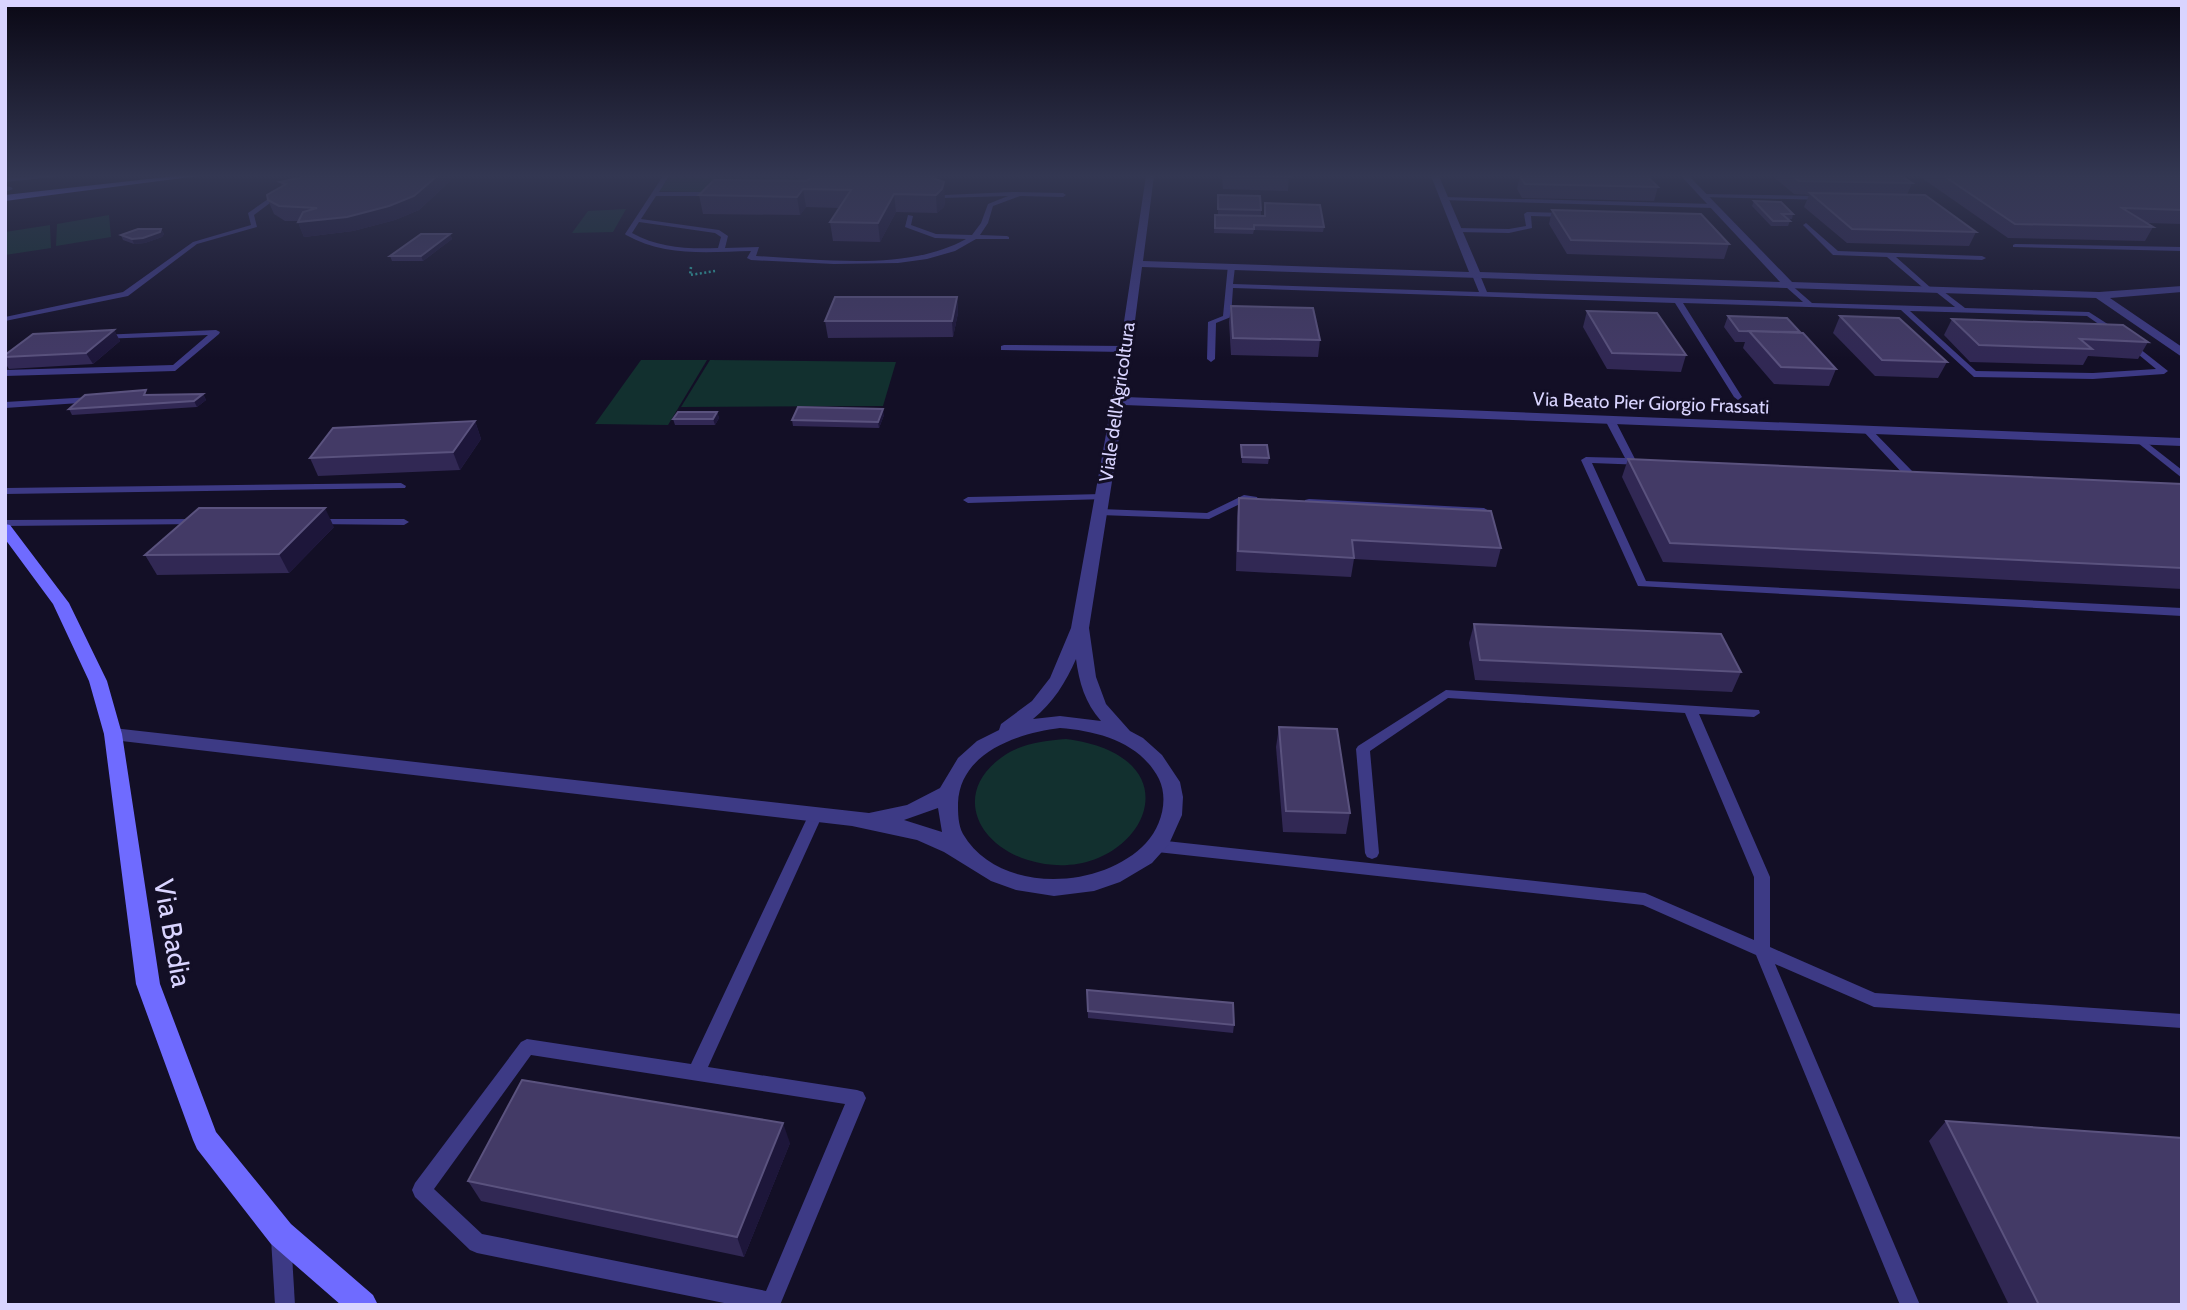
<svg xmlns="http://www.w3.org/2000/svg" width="2187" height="1310" viewBox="0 0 2187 1310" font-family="Cabin,sans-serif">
	<rect width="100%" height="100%" fill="#130f26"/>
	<g fill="#12302f">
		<path d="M670,176h136l-13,15 -86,-5 -6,6 -42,-1z"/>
		<path d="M626,209l-13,23 -41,1 16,-22z"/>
		<path d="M109,215l2,22 -55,9 1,-22z"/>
		<path d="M50,225l1,23 -46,7v-23z"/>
		<path d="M641,360h66l-39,65 -73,-1z"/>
		<path d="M710,360l186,2 -13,44 -202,1z"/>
		<path d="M1066,739c145,19 67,154 -38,121 -53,-16 -76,-70 -23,-105 18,-12 40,-14 61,-16z"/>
	</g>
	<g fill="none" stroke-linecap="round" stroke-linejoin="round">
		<path stroke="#2fb8b0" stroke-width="2.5" stroke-dasharray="2 2.5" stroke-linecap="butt" d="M691,267l-1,8 25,-4"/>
		<g fill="#3d3a85" fill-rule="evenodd">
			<path d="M40,176h22l-57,6v-4z"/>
			<path d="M663,176h6l-10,16h58l3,2 -3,2h-61l-15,23 78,11 9,6 -3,12 34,-1 -3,9c65,3 151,16 210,-17l-31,-1 -30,-11 3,-12 5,1 -2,9 25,9 36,1 9,-12 7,-19 20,-8 -66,2v-2l2,-1 68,-3 51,1 3,2 -3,2 -43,-1 -27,10 -5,17 -8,12 27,1 2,1v2h-33l-21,12 -28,8 -29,4 -64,1 -83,-4 -4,-2 4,-7c-43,1 -86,6 -125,-16l-1,-1zM639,222l76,11 6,4 -3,11c-31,1 -59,0 -86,-15z"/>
			<path d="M281,190l5,1 -32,24 3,12 -60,17 -69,52 -123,25v-4l118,-25 70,-50 58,-17 -3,-12z"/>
			<path d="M1704,194l120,2 3,2 -3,2 -122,-3 -1,-1z"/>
			<path d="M1444,197l270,7 3,2 -3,2 -272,-8 -1,-1z"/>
			<path d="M1527,212l39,1 3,2 -3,2 -35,-1 1,12 -23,5 -52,-1 -3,-2 3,-2 52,1 17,-3 -2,-12z"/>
			<path d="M1806,223l32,28 144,5 4,2 -4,2 -86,-3 35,31v4h-3l-41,-35 -54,-2 -30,-30z"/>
			<path d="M2015,244l167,3v4l-169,-4v-2z"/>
			<path d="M1228,265l7,2 -2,17 246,8 -7,-17 4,-2 4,2 7,17 316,10 -17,-15v-4h3l23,20 143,4 -19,-15v-4h3l26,20 124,4 31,20 -7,2 -26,-18 -177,-5 66,60 117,2 63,-4 -29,-24v-4h3l38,30 -4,3 -71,5 -119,-2 -73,-67 -218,-7 59,94 -4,3 -4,-3 -59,-94 -442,-15 -2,29 -15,6 -1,36 -4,3 -4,-3 1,-37 15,-6z"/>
			<path d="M216,330l4,2 -1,2 -44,37 -170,5v-6l168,-5 35,-30 -108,4 -4,-2 4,-2z"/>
			<path d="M1004,345l121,1 4,3 -4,3 -124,-2v-4z"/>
			<path d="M92,397l3,1v4l-90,6v-6z"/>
			<path d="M1610,417l5,3 20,39h9l5,3 -5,3 -52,-2 54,118 536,27v8l-544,-30 -57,-126 5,-3 39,1 -20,-38z"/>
			<path d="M1867,427l3,1 43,44v4h-8l-41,-44 -2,-2z"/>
			<path d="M2141,438l41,32v8l-44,-35v-4z"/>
			<path d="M401,483l5,3 -1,2 -400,6v-6z"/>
			<path d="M1103,494l5,3 -1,2 -139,4 -5,-3 5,-3z"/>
			<path d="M1244,495l13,2 1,2 -5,3 -7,-1 -37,18 -109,-4 -5,-3 5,-3 107,4z"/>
			<path d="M1309,499l175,9 5,3 -5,3 -179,-10v-4z"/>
			<path d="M197,519l5,3 -1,2 -196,2v-6z"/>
			<path d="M317,519h87l5,3 -5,3 -91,-1 -1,-2z"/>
			<path d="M1446,690l313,20 1,3 -6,4 -55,-3 71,163v70l105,46 307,21v14l-308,-21 -99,-43 145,341h-20l-144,-350 -113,-50 -486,-53 -5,-2 -2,-4 2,-4 5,-2 488,53 109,47v-63l-69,-164 -237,-15 -78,53 9,102 -2,4 -5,2 -5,-2 -2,-4 -9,-104 2,-3z"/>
			<path d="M816,809l5,1 2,4 -115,253 149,23 6,2 3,6 -86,207h-46l-257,-52 -7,-3 -55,-53 -3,-7 3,-7 106,-141 6,-3 164,25 118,-250 2,-4zM531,1055l314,49 -79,187 -284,-57 -48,-45z"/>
			<path d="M281,1228l7,3 3,7 4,67h-20l-4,-67 3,-7z"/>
		</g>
		<path fill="#3d3a85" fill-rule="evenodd" d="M1146,176h8l-11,85 326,11 -38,-96h8l41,96 300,10 -99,-106h8l103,106 307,10 83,-6v6l-72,6 72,49v10l-86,-59 -954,-31 -17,130 1057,41v8l-1058,-41 -35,223 7,49 10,27 24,27 13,7 19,17 18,27 3,15 -1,18 -13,29 -17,19 -32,19 -26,9 -40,5 -38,-6 -25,-9 -47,-29 -27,-12 -65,-14 -739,-86 -7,-1 -2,-5 2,-5 7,-1 756,85 38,-8 33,-17 18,-30 19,-17 22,-11 2,-6 31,-23 18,-23 21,-50 41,-227zM1076,659c3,23 9,44 25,62l-41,-5 -27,3c20,-16 33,-37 43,-60zM1060,728c38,3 80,14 99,51 10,21 2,48 -13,64 -44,47 -147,52 -183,-9 -5,-9 -5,-21 -5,-31 2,-51 61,-70 102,-75zM938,808l4,24 -38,-12z"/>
		<path fill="#3d3a85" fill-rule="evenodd" d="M5,186l6,1 2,2 -8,3z"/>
		<g fill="#6f6bff" fill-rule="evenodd">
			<path d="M175,176h23l-193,25v-6z"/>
			<path d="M5,524l5,1 59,78 38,78 15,53 38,250 56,148 75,92 82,71 5,10h-37l-70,-61 -74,-95 -4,-9 -57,-156 -32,-250 -15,-53 -36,-77 -48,-65z"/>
		</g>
	</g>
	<g fill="#312854">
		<path d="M353,176h95l2,5 -31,29 -24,10 -42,11 -49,6 -6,-15v-1h-13l-11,-7 -6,-14 14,-14 -2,-4 71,-5z"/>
		<path d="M799,176h144l-2,5 4,19 -1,7 -7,6 -41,-1 -16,30 -47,-1 -3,-19 10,-14 -34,-1 -6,8 -97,-1 -4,-19 101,-14z"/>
		<path d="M1222,176h67l-1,15 -65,-2z"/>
		<path d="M1520,176h127l11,11 -4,14 -132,-3 -5,-9z"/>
		<path d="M1777,176h124l11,7 -5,12 69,37 -7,14 -122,-3 -43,-36 5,-12 -15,-1 -18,-15z"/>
		<path d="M1919,176h263v48l-35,-1 6,4 -8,14 -137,-3z"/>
		<path d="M1218,195l43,15v6h4v-13l59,24 -1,5 -69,-2 -1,4 -39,-1 1,-18h3z"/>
		<path d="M1754,201l39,13 -1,5h-4l2,2 -2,5h-17l-19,-20z"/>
		<path d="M1552,210l177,34 -5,15 -157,-5 -18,-30z"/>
		<path d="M161,229l3,5 -2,3 -17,6 -11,1 -11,-4 -2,-5z"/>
		<path d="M450,234l2,5 -29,22h-31l-2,-5z"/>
		<path d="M957,297l1,16 -5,24 -125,1 -3,-17z"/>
		<path d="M1231,306l89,34 -2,17 -87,-2 -2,-33z"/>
		<path d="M1587,311l99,44 -5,17 -74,-3 -24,-42z"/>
		<path d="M1728,316l72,16 36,37 -7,17 -55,-2 -31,-36 2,-6h-10l-11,-15z"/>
		<path d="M1840,316l107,46 -9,16 -63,-2 -42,-43z"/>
		<path d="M1952,319l196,23 -10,17 -50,-3 -5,9 -113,-3 -26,-27z"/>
		<path d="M114,330l6,11 -27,23 -84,5 -4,-6v-8z"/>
		<path d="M203,394l3,6 -9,7 -125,8 -3,-6 80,-14z"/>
		<path d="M717,412l2,6 -4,7h-40l-2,-6z"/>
		<path d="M884,415l-5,13 -86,-2 -1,-6z"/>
		<path d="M475,421l6,18 -21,31 -142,6 -8,-18z"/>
		<path d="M1241,445l28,13 -1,6 -26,-1z"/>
		<path d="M1628,459l554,25v105l-519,-27 -41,-85z"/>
		<path d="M1239,498l262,50 -5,19 -142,-8 -3,18 -115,-6 1,-54z"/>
		<path d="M334,527l-45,46 -132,2 -12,-20z"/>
		<path d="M1474,624l267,48 -9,20 -257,-12 -6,-37z"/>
		<path d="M1279,727l71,86 -4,21 -63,-2 -7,-85z"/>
		<path d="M1087,990l147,35 -1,8 -145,-15z"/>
		<path d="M1946,1121l236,184h-173l-80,-164z"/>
		<path d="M790,1143l-46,114 -263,-56 -13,-20z"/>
	</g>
	<g fill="#1d163a">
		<path d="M437,176h11l2,5 -31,29 -24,10 -42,11 -49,6 -6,-15z"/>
		<path d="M934,176h9v1l-9,19 -2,-18z"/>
		<path d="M944,182l1,18 -1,7 -7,6 -1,-18z"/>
		<path d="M803,189l3,18 -6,8 -3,-18z"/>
		<path d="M894,194l2,18 -16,30 -2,-19z"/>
		<path d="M161,229l3,5 -2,3 -17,6 -11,1 -2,-5z"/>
		<path d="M450,234l2,5 -29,22 -2,-5z"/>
		<path d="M957,297l1,16 -5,24 -1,-16z"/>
		<path d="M114,330l6,11 -27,23 -7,-11z"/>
		<path d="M203,394l3,6 -9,7 -3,-6z"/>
		<path d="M883,409l1,6 -5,13 -1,-6z"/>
		<path d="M717,412l2,6 -4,7 -2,-6z"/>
		<path d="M475,421l6,18 -21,31 -7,-18z"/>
		<path d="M325,508l9,19 -45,46 -10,-19z"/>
		<path d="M783,1123l7,20 -46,114 -7,-20z"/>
	</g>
	<g fill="#433a66" stroke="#5a527e" stroke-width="2">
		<path d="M307,176h38l6,1 2,-1h84l-23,20 -25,10 -42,11 -49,5 5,-10 14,-4 -38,-2 -11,-6 -1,-5 19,-11 -6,-2z"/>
		<path d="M812,176h122l-2,2 12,4 -2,7 -6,6 -42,-1 -16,29 -48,-1 21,-32 -48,-1 -6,8 -98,-2 15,-15 93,1z"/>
		<path d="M1224,176h65l1,1z"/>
		<path d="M1520,176l57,1 -1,-1h71l11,11 -133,-3z"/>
		<path d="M1792,176h109l11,7 -113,-2z"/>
		<path d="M1944,176h238v34l-60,-2 31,19 -138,-3z"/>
		<path d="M1810,193l115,2 51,37 -124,-3z"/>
		<path d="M1218,195l42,1 1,14 -43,-1z"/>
		<path d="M1754,201l27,1 12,12h-11l8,7h-17z"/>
		<path d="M1265,203l55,2 4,22 -70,-2v4l-39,-1v-13l50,1z"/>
		<path d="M1552,210l149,4 28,30 -158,-4z"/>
		<path d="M138,229h23l-1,3 -17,6 -11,1 -11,-4z"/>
		<path d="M421,234h29l-29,22h-31z"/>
		<path d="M835,297h122l-5,24h-127z"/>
		<path d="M1231,306l82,2 7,32 -87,-2z"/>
		<path d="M1587,311l70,2 29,42 -74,-2z"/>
		<path d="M1728,316l59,2 13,14 -61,-1z"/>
		<path d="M1840,316l59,2 48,44 -65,-2z"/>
		<path d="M1952,319l171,6 25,17 -68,-3 12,10 -113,-4z"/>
		<path d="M114,330l-28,23 -81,4v-2l28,-21z"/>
		<path d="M1749,331l54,2 33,36 -55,-2z"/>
		<path d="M146,390l-2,5 59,-1 -9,7 -125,8 16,-14z"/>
		<path d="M798,407l85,2 -5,13 -86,-2z"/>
		<path d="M678,412h39l-4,7h-40z"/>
		<path d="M475,421l-22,31 -143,6 23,-30z"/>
		<path d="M1241,445h26l2,13 -27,-1z"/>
		<path d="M1628,459l554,25v84l-512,-25z"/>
		<path d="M1239,498l252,13 10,37 -149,-8 2,18 -116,-7z"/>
		<path d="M199,508h126l-46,46 -134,1z"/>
		<path d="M1474,624l247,10 20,38 -261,-12z"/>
		<path d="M1279,727l58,2 13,84 -64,-2z"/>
		<path d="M1087,990l146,13 1,22 -146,-14z"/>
		<path d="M522,1080l261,43 -46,114 -269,-56z"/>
		<path d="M1946,1121l236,17v167h-143z"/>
	</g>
	<linearGradient id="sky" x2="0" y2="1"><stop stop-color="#0a0815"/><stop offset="0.49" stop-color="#333752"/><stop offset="1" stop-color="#333752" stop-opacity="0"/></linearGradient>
	<rect width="2187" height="359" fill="url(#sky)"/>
	<g text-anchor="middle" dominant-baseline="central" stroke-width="6" stroke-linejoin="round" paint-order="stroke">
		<g font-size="19" fill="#d9d4ff" stroke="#130f26">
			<text transform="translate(1117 402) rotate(-82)">Viale dell'Agricoltura</text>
			<text transform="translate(1651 403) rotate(2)">Via Beato Pier Giorgio Frassati</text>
		</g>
		<g font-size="28" fill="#d9d4ff" stroke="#130f26">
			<text transform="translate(173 933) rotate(80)">Via Badia</text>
		</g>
	</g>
	<rect width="2187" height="1310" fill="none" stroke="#d9d4ff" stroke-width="14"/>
</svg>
